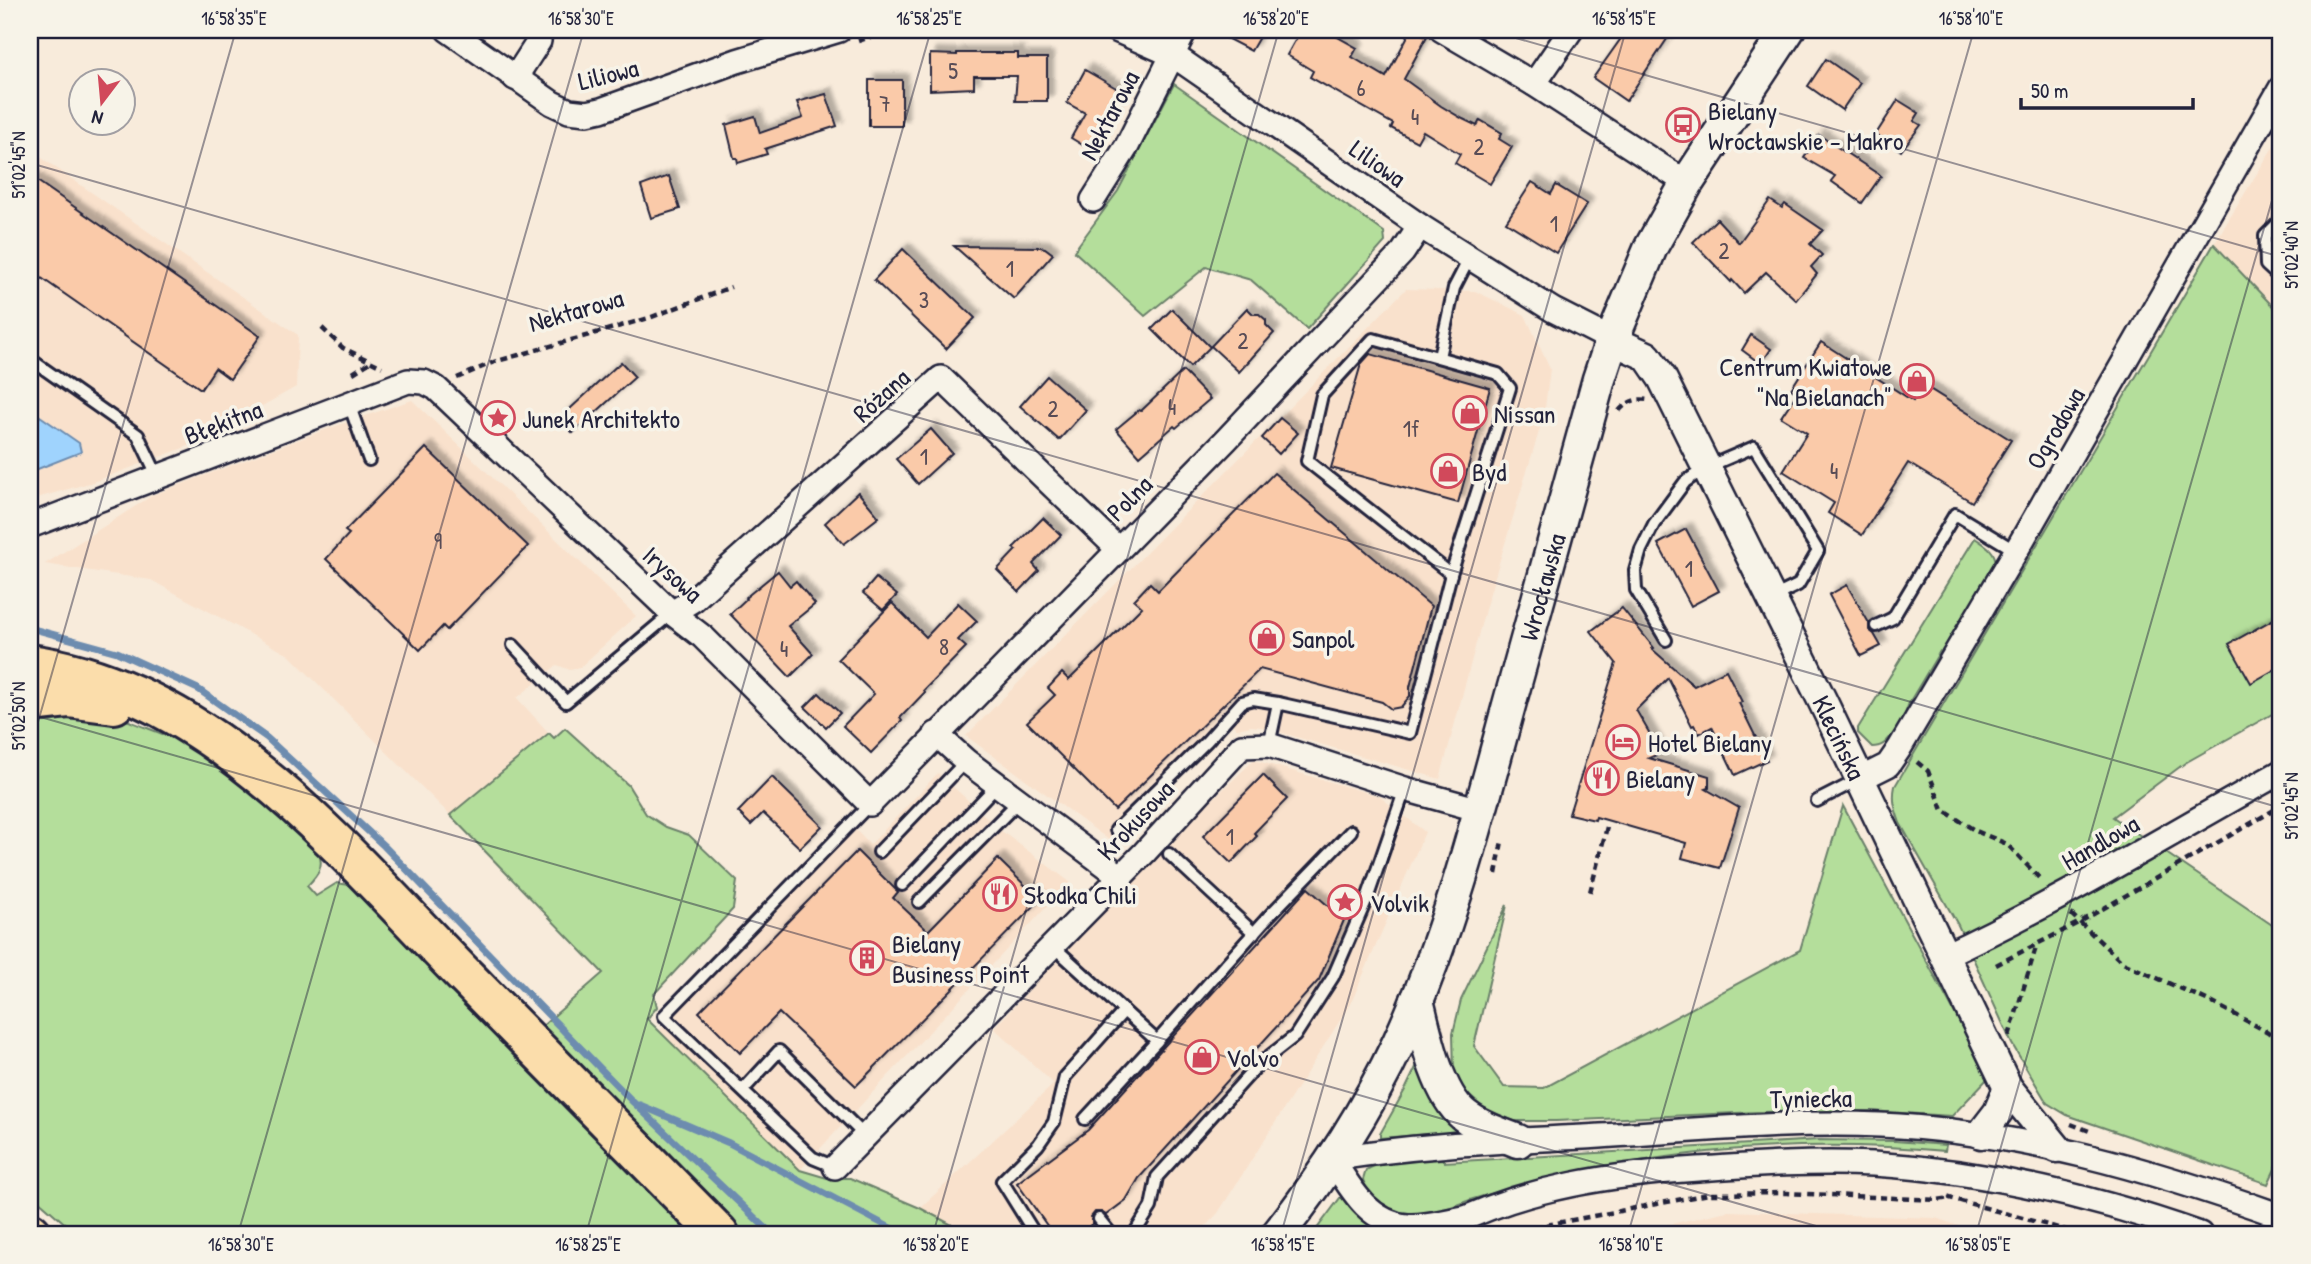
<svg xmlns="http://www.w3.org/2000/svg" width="2311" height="1264" viewBox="0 0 2311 1264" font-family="'Patrick Hand',sans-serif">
	<defs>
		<filter id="shadow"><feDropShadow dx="6" dy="-6" stdDeviation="2" flood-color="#0004"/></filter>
	</defs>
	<rect width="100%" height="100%" fill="#f8ebdb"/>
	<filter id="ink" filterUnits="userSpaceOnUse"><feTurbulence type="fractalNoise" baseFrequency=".0143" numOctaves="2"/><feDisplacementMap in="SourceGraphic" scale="14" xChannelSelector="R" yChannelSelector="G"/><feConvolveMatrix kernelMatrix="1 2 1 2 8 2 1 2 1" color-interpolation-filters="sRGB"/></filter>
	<g filter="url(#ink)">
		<g fill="#f9e1cc">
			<path d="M2281,134v181l-67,-71z"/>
			<path d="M30,150l268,185 -2,52 -102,57 -101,38 -63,18z"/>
			<path d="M1406,289l69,2 50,24 25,54 -6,46 -58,191 -46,173 -178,-52 -11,-1 -14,3 -7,-7 -58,58 -56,65 -150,-109z"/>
			<path d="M412,400l224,216 -57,52 -9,2 -13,-5 -40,33 32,35 -99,82 -161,-160 -138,-75 -106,-16 108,-69 174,-66z"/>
			<path d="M1254,760l125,36 46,36 -74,171 -133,210 -20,21h-229l-49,-26 134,-124 -60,-56 182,-194z"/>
			<path d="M938,773l66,60 66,49 -270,288 -141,-139 196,-202 15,16z"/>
			<path d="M1727,1211l209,7 45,16h-353z"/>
		</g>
		<g fill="#b4de9b" stroke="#6b806b" stroke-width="2">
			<path d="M1174,84l210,148 1,10 -78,87 -56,-49 -45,-13 -61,49 -71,-65 44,-60z"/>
			<path d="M2214,244l67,71v394l-96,54 -72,54 168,114v225l-13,28 -201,-69 -20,-12 -35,-59 -54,-119 -58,-102c-5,-14 -8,-23 -5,-37z"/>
			<path d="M1975,538c10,7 19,11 21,24l-50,92 -6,-3 -31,52 -12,33 -4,-2c-7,8 -10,13 -21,13l-14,-14v-5z"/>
			<path d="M30,713l94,6 49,19 58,34 87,79c7,15 0,24 -11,35l9,10 21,-13 18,3 342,348h-620l-47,-41z"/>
			<path d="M565,728l63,57 18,29 20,13 23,8 48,46 -4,28 -79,85 3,13 -10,12 153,151 27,8h23l70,30 49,26h-226l-203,-206 63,-55 -153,-158 99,-82 5,5z"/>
			<path d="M1843,806l146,271 -37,39 -83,-5 -111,1 -202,9h-42l-28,-11 -21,-18 -11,-20 -1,-39 8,-33 46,-95 -33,141 30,41 40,1 256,-138z"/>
			<path d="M1418,1063l41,65 -1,4 -78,6v-4l26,-46z"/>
			<path d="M1819,1140l76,1 51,4 -1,6c-120,-11 -241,-5 -359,20 -38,8 -76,17 -113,28 -21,7 -39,16 -61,17 -19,0 -43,-18 -49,-36l3,-10c22,-12 53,-10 78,-11v3z"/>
			<path d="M1343,1194l45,38 1,2h-76z"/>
		</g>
		<path fill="#9fd3fd" stroke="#6d8caf" stroke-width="2" d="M40,416l39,27 2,9 -51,20v-41z"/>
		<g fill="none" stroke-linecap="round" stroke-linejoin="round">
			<g stroke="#6d8caf" stroke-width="7">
				<path d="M30,628l87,24 81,37 69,49 117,108 249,256 139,132"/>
				<path d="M640,1105l89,38 173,91"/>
			</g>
		</g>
		<g fill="#facaa9" stroke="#22223b" stroke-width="2" filter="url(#shadow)">
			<path d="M1211,30h52l-12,21z"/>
			<path d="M1301,30h24l32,18 -5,9 34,20 25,-47 16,6 -23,43 37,27 22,13 14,7 3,-6 22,13 -3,6 13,8 -22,37 -35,-21 5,-9 -37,-23 -6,11 -26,-14 2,-4 -83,-47 3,-6 -26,-16z"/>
			<path d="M1627,30h46l-47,71 -33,-23z"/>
			<path d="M957,53h61v5h29v43h-32l2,-25h-43v12l-44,2v-36l27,1z"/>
			<path d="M1826,59l34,24 -18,27 -34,-24z"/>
			<path d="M1085,70l38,22 -32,58 -20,-12 14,-25 -18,-10z"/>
			<rect x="869" y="80" width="33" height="46"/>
			<path d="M826,94l11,32 -72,23 2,5 -29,9 -1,-5h-3l-8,-33 29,-9 5,17 43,-15 -6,-16z"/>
			<path d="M1898,100l21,13 -5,8 7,4 -20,26 -25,-17z"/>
			<path d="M1819,135l62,41 -19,27 -31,-22 4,-5 -31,-18z"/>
			<path d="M30,176l230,160 -30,43 -15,-11 -14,21 -171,-119z"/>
			<path d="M669,176l11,33 -29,9 -10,-32z"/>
			<path d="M1532,182l19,12 5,-9 31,19 -31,49 -50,-31z"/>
			<path d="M1770,200l12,8 3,-4 38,26 -13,14 12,11 -11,12 6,7 -21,26 -30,-28 -22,21 -12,-13 -1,2 -38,-40 24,-23 22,24z"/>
			<path d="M954,246l86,1 5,1 8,6 -39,45z"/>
			<path d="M903,249l72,69 -29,31 -72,-69z"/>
			<path d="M1247,308l6,6h6l7,6v5l8,8 -35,39 -28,-26z"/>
			<path d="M1172,309l38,38 -20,20 -38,-38z"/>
			<path d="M1751,335l20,14 -10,15 -19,-14z"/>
			<path d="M1821,342l92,59 10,-16 88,55 -39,62 -64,-39 -46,72 -34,-22 6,-10 -51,-32 24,-38 -26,-16 16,-24 -6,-4z"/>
			<path d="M1370,354l120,34 -32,115 -127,-35 30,-104z"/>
			<path d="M621,362l14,15 -62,56 -14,-14z"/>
			<path d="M1183,371l27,28 -34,29 -2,-2 -34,30 -24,-27 23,-19 2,1z"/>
			<path d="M1047,376l39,34 -27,30 -39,-34z"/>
			<path d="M1280,418l18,15 -19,21 -17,-16z"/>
			<path d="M931,429l21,24 -34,31 -22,-25z"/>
			<path d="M426,448l102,98 -81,84 -4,-4 -23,24 -94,-91 23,-25 -4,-3z"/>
			<path d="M1274,473l157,133 -21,81v9l-9,11 -10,2 -9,-7 -122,-33 -145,141 -88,-88 28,-27 -7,-7 14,-15 7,7 73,-73 -8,-7 16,-17 8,8z"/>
			<path d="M858,492l21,25 -35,27 -19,-21z"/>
			<path d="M1043,518l18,17 -28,29 6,7 -20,21 -22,-22 19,-20 -3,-2z"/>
			<path d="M1686,529l33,62 -28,15 -33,-62z"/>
			<path d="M778,571l12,15 6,-5 19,23 -27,22 25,28 -23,23 -60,-63 16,-15 -1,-1z"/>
			<path d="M876,578l21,17 -14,15 -20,-17z"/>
			<path d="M1847,585l22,38v7l5,4 7,12 -20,10 -32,-61z"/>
			<path d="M892,603l34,34 32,-34 19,18 -19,19 8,7 -42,43 1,2 -25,26 2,3 -31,32 -28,-27 31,-32 -36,-35z"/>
			<path d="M1622,608l32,40 -2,1 42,37 32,-16 16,32 -3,1 28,57 -32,15 -23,-48 -13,7 -5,-9 -2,1 -24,-48 -32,32 25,43 -12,5 60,18v12l-3,1 33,19 -19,60 -38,-10 4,-15 -90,-26 -1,3 -26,-6 47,-151 -25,-32z"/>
			<path d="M2281,615v51l-30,17 -22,-39z"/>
			<path d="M819,693l21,20 -14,14 -21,-20z"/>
			<path d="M1263,775l24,24 -33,34 3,3 -26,27 -28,-27z"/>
			<path d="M772,777l50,49 -22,22 -37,-35 -12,12 -13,-13z"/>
			<path d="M857,851l41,41 -5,6 35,33 70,-72 42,41 -184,186 -77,-73 -39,40 -41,-41z"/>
			<path d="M1308,888l36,32 -25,60 -180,198 -13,22 -20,15 -5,-3h-6l-4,5 2,7 -15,10h-25l-36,-51 71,-53z"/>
		</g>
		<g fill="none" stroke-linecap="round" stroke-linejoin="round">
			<g stroke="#22223b" stroke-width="16">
				<g id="service">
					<path d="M2281,220l-16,16 1,29 15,14"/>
					<path d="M1373,339l125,35 12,14 -59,186 -144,-113 15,-66z"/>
					<path d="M1439,357l15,-69 16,-31"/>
					<path d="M30,359l108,76 20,42"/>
					<path d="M349,404l20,56"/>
					<path d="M1876,626l17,-8 62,-104 61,37"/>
					<path d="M1666,640l-30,-50 -1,-19 6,-21 13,-26 31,-42 20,-14 49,-21 64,104 -20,34 -27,13"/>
					<path d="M513,645l53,57 106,-89"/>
					<path d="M1269,745l9,-42 132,30 41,-159"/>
					<path d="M1817,801l43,-22"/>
					<path d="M1116,830l91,-89 35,-39 11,-3 25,4"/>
					<path d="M879,852l87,-91"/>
					<path d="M1169,854l85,79"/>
					<path d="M902,885l96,-101"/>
					<path d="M919,902l101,-102"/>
					<path d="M1053,946l71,65"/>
					<path d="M743,1090l36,-39 87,86"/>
					<path d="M1085,1119l72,-78"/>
					<path d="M835,1167l-22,-9 -149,-142 206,-212"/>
					<path d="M1099,1219l12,15"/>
					<path d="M1035,1234l-33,-53 36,-36 16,-23 11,-45 59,-66 33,30 110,-123 84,-87"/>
					<path d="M1134,1234l17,-27 6,-30 101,-112 37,-29 38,-59 35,-81 37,-107"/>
				</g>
			</g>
			<g stroke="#22223b" stroke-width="28">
				<g id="minor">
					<path d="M448,30l104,73 17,8 18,2 14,-3 136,-49 102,-31"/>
					<path d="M1116,30l57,25 247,171 133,84 59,30"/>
					<path d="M1442,30l92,54 153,99"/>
					<path d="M515,78l24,-37 1,-11"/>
					<path d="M1534,84l37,-54"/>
					<path d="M1093,200l34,-54 58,-116"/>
					<path d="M30,526l378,-145 16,1 12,6 236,225 31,24 167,167 356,-364 177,-188 17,-26"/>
					<path d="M672,613l21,-13 248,-222 177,171"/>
					<path d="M936,734l30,27 154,115"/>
					<path d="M1860,779l28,-14 11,-16 117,-198 265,-463"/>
					<path d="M1943,956c117,-54 226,-122 338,-184"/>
					<path d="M835,1167l309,-314 98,-107 27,-1 136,44 75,21"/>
					<path d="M1464,1218c-18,3 -38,9 -56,8 -39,-3 -57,-37 -76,-67 89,-15 179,-18 268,-23 93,-5 187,-15 280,-11 139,6 272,45 401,91"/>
					<path d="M1451,1225c75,-38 164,-51 247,-56 58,-4 117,-8 175,-5 111,7 222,33 327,70"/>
				</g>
			</g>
			<g stroke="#22223b" stroke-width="33">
				<g id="tertiary">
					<path id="s1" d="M1612,340l35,16 15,22 160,322 186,388 49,60"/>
					<path d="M1981,1134l17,-22 10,-24"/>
				</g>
			</g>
			<g stroke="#22223b" stroke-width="37">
				<g id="secondary">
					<path d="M1417,1000c8,33 20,93 47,115 15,12 36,19 54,26"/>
					<path id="s2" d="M1278,1234c47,-59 89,-124 121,-192 50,-108 79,-223 110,-337 30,-109 60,-217 90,-326l13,-39 39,-93 36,-64 101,-153"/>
				</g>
			</g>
			<g stroke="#22223b" stroke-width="44">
				<g id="motorway">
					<path d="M30,664c183,25 315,190 437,314 84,86 168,171 252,256"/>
					<path d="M30,702l38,-4 46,6"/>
					<path d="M30,1232l2,2"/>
				</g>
			</g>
			<g stroke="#22223b" stroke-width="4.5" stroke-dasharray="7 5" stroke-linecap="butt">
				<path d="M1071,30l24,8"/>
				<path d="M858,41l34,-11"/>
				<path d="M322,328l21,20 39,19"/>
				<path d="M353,373l19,-12"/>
				<path d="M457,378l37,-16 155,-44 82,-31"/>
				<path d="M1619,411c8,-9 16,-13 29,-11"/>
				<path d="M1917,762l11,9 15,39 33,21 31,13 35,37"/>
				<path d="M1496,874l6,-33"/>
				<path d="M1590,892l18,-69"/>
				<path d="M2071,914l52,49 86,38 59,31 13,11"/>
				<path d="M1996,965l82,-42 203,-117"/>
				<path d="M2009,1036l28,-92"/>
				<path d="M2071,1124l21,8"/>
				<path d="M1951,1195l-1,3 130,36"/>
				<path d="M1499,1234l210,-40 78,-1 150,7 13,-2"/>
			</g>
			<use href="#service" stroke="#f7f3e8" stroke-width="10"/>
			<use href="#minor" stroke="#f7f3e8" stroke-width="23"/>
			<use href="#tertiary" stroke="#f7f3e8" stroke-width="28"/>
			<use href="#secondary" stroke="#f7f3e8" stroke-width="32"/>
			<use href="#motorway" stroke="#fbddab" stroke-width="38"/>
		</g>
	</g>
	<path fill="none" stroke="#22223b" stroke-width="2" stroke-opacity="0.45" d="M1488,30l793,227M30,163l2251,645M30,714l1814,520M30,750l206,-720M238,1234l346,-1204M586,1234l345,-1204M933,1234l346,-1204M1281,1234l345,-1204M1628,1234l346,-1204M1976,1234l305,-1065"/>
	<defs>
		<g id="bus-ring" transform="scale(1.75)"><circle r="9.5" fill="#f7f3e8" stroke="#d1495b" stroke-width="1.5"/><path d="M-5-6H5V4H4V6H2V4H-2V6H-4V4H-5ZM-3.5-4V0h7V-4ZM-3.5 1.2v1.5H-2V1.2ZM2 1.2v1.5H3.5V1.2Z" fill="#d1495b"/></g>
		<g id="shop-ring" transform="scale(1.75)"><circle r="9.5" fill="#f7f3e8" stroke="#d1495b" stroke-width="1.5"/><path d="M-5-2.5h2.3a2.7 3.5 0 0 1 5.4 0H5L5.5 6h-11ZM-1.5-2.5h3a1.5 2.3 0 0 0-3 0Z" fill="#d1495b"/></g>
		<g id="sight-ring" transform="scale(1.75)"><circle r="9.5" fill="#f7f3e8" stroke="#d1495b" stroke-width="1.5"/><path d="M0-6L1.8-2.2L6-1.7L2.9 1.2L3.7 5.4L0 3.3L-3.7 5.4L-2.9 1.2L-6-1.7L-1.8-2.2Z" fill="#d1495b"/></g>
		<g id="hotel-ring" transform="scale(1.75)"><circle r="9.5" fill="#f7f3e8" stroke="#d1495b" stroke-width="1.5"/><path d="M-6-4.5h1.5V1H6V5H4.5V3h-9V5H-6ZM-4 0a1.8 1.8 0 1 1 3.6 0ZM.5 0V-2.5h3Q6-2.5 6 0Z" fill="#d1495b"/></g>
		<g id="restaurant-ring" transform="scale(1.75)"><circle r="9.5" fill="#f7f3e8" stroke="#d1495b" stroke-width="1.5"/><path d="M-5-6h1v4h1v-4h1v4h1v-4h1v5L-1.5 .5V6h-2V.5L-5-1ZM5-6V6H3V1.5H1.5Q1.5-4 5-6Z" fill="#d1495b"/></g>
		<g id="building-ring" transform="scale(1.75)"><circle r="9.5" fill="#f7f3e8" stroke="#d1495b" stroke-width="1.5"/><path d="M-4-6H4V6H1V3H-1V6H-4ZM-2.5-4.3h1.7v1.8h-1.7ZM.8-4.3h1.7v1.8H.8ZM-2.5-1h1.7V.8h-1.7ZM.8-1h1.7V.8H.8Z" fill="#d1495b"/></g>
	</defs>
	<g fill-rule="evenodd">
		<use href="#bus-ring" x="1683" y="125"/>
		<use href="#shop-ring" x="1917" y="381"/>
		<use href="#shop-ring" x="1470" y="413"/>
		<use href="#sight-ring" x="498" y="418"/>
		<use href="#shop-ring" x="1448" y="471"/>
		<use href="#shop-ring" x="1267" y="638"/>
		<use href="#hotel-ring" x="1623" y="742"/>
		<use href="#restaurant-ring" x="1602" y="778"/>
		<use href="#restaurant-ring" x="1000" y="894"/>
		<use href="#sight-ring" x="1345" y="902"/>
		<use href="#building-ring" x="867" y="958"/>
		<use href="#shop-ring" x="1202" y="1057"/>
	</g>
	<g text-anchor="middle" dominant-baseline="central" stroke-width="7" stroke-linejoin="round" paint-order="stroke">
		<g font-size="23" fill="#584c56">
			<text x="953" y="70">5</text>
			<text x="1361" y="87">6</text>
			<text x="885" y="103">7</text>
			<text x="1415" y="116">4</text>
			<text x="1479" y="146">2</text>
			<text x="1554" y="223">1</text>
			<text x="1724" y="250">2</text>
			<text x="1010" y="268">1</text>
			<text x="924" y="299">3</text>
			<text x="1243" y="340">2</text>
			<text x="1172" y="406">4</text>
			<text x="1053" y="408">2</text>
			<text x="1411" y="428">1f</text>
			<text x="924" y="456">1</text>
			<text x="1834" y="470">4</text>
			<text x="438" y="540">9</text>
			<text x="1689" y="568">1</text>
			<text x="944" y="646">8</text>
			<text x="784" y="648">4</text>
			<text x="1230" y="836">1</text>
		</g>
		<g font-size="26" fill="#22223b" stroke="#f7f3e8">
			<text transform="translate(608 74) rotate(-14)">Liliowa</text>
			<text transform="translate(1109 115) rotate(-62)">Nektarowa</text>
			<text transform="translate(1378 163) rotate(35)">Liliowa</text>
			<text transform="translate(576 310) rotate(-16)">Nektarowa</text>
			<text transform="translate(881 395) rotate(-42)">Różana</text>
			<text transform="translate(223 422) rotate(-21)">Błękitna</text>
			<text transform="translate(2055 428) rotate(-60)">Ogrodowa</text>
			<text transform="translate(1129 498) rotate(-45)">Polna</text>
			<text transform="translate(673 574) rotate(42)">Irysowa</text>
			<text stroke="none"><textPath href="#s2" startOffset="705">Wrocławska</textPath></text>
			<text stroke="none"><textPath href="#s1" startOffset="466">Klecińska</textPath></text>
			<text transform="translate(1135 820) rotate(-47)">Krokusowa</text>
			<text transform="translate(2100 842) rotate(-30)">Handlowa</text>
			<text transform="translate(1811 1098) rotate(-1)">Tyniecka</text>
		</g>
		<g font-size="26" fill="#22223b" stroke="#f7f3e8" text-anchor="start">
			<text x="1708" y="110">Bielany<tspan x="1708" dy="30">Wrocławskie – Makro</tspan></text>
			<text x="1892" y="366" text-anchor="end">Centrum Kwiatowe<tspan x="1892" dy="30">"Na Bielanach"</tspan></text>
			<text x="1494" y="413">Nissan</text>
			<text x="522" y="418">Junek Architekto</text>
			<text x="1472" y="471">Byd</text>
			<text x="1292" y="638">Sanpol</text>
			<text x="1648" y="742">Hotel Bielany</text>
			<text x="1626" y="778">Bielany</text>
			<text x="1024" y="894">Słodka Chili</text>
			<text x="1370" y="902">Volvik</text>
			<text x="892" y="943">Bielany<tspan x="892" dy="30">Business Point</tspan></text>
			<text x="1226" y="1057">Volvo</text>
		</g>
	</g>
	<rect width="2311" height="1264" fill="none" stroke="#f7f3e8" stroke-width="77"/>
	<g transform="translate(102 102) rotate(196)"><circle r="33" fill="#f7f3e8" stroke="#a29fa3" stroke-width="2"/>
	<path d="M0-5L12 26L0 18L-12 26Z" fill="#d1495b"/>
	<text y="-10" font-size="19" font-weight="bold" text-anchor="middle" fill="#22223b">N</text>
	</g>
	<path d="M2021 98v10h172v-10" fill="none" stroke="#22223b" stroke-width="3.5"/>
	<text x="2031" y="98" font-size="21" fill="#22223b" stroke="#f7f3e8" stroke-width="5" paint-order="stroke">50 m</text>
	<rect x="38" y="38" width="2234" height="1188" fill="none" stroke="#22223b" stroke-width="2.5"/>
	<g font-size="18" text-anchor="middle" fill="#22223b">
		<text x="234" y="25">16°58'35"E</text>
		<text x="581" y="25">16°58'30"E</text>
		<text x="929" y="25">16°58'25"E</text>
		<text x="1276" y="25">16°58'20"E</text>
		<text x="1624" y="25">16°58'15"E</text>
		<text x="1971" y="25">16°58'10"E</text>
		<text transform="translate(19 165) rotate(-90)" y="6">51°02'45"N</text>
		<text transform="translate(2292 255) rotate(-90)" y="6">51°02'40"N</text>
		<text transform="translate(19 716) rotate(-90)" y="6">51°02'50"N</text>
		<text transform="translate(2292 806) rotate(-90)" y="6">51°02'45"N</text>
		<text x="241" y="1251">16°58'30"E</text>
		<text x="588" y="1251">16°58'25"E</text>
		<text x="936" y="1251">16°58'20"E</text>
		<text x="1283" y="1251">16°58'15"E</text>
		<text x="1631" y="1251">16°58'10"E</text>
		<text x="1978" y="1251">16°58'05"E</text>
	</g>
</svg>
